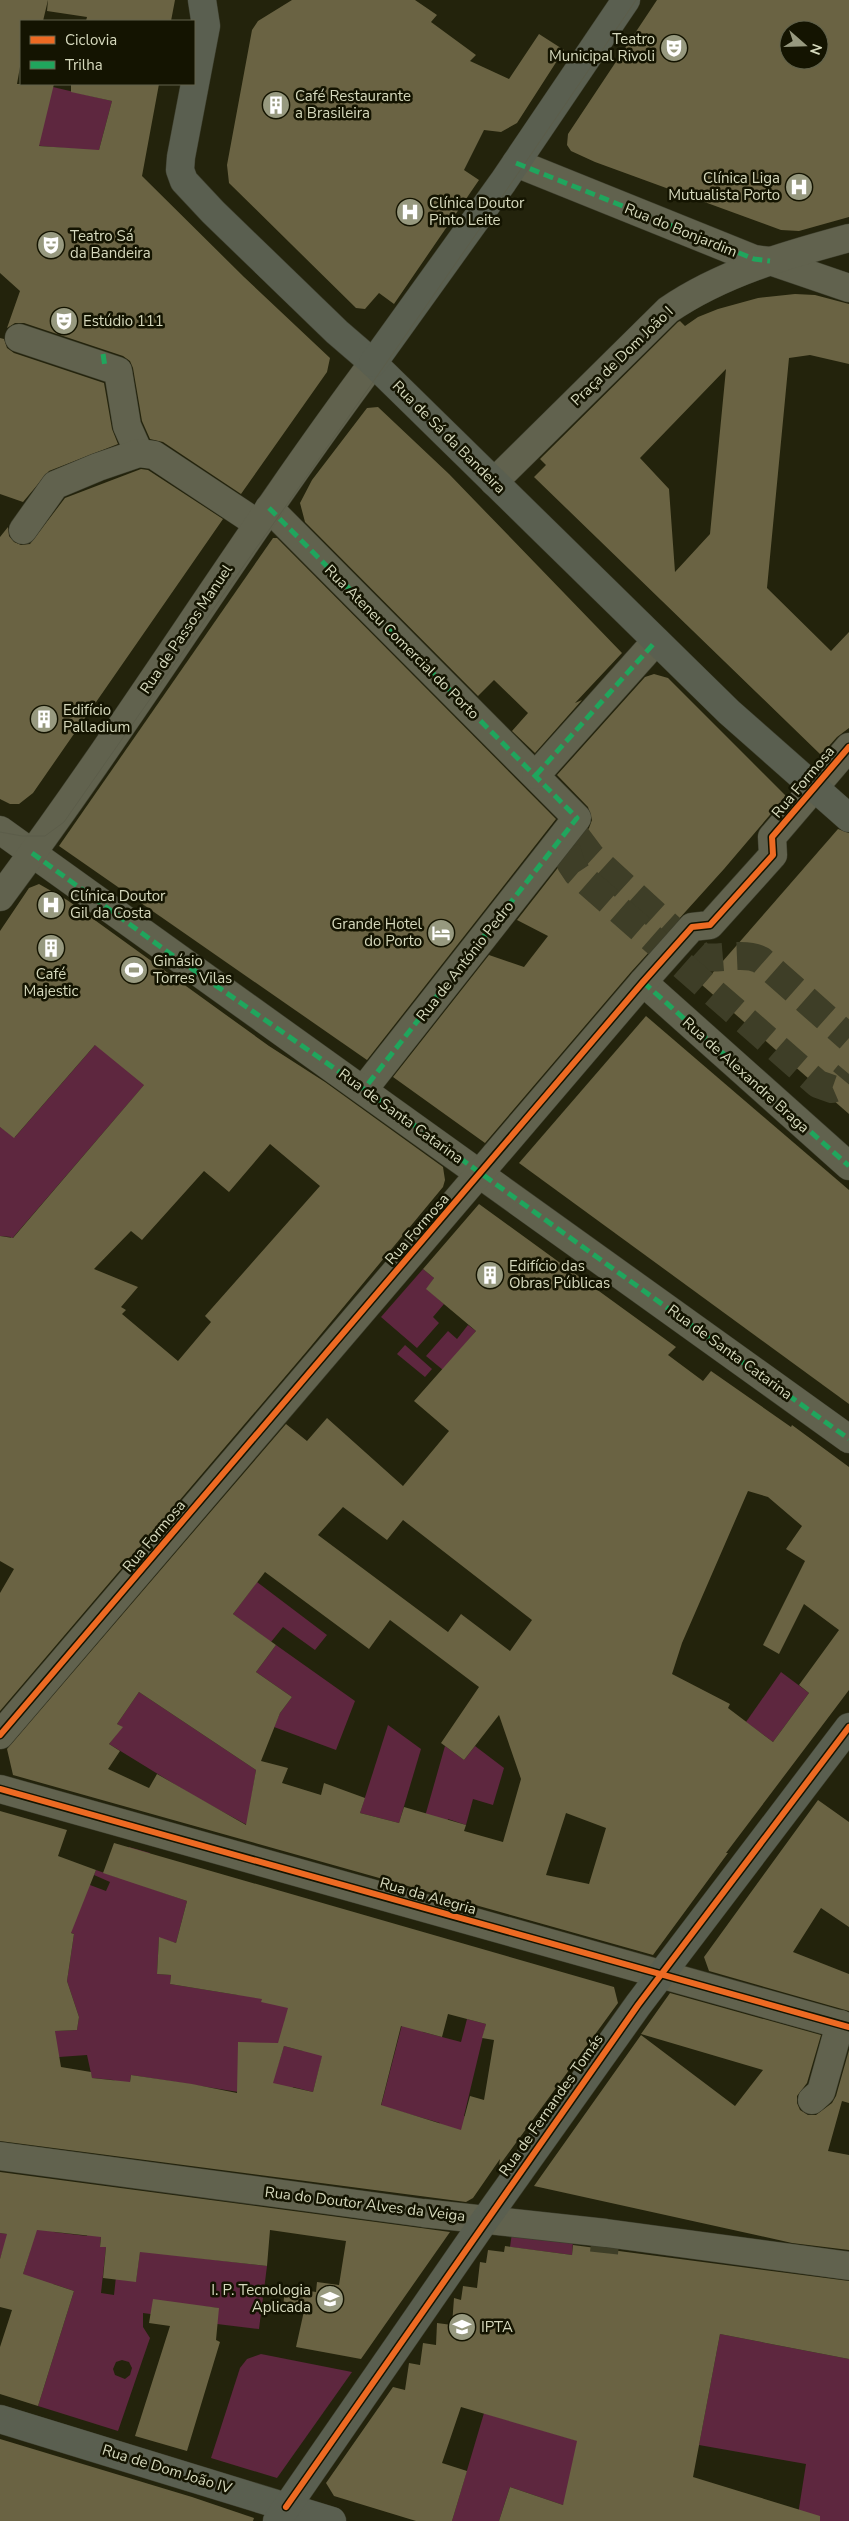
<svg xmlns="http://www.w3.org/2000/svg" width="849" height="2521" viewBox="0 0 849 2521" font-family="'Nunito Sans',sans-serif">
	<rect width="100%" height="100%" fill="#23230c"/>
	<g fill="#5e273f" fill-rule="evenodd">
		<path d="M53,87l59,14 -13,49h-15l-63,-6z"/>
		<path d="M96,1044l49,40 -135,157 1,-4 -11,-1v-109l15,10z"/>
		<path d="M423,1269l11,9 -7,11 17,15 -11,13 6,6 -22,25 -36,-31z"/>
		<path d="M468,1325l8,6 -33,39 -17,-14 22,-25 9,8z"/>
		<path d="M405,1345l27,24 -7,8 -28,-23z"/>
		<path d="M257,1582l70,53 -12,15 -32,-23 -12,15 -38,-28z"/>
		<path d="M276,1645l79,56 -19,49 -62,-23 6,-14 12,-16 -36,-25z"/>
		<path d="M781,1672l28,21 -36,49 -27,-20z"/>
		<path d="M139,1692l117,78 -9,55 -55,-30 -83,-51 13,-17 -5,-3z"/>
		<path d="M388,1725l33,24 -22,74 -39,-10z"/>
		<path d="M445,1746l19,14 11,-14 29,22 -11,37 -20,-6 -7,26 -18,-6 -2,7 -22,-6z"/>
		<path d="M129,1847l21,6 -9,32 46,16 -11,42 -17,-5 -2,36 14,1 -1,9 68,11 2,-26 57,29 -12,21 -10,55 9,-28 19,5 21,-1 -11,42 -20,-5 -6,23 -36,-16 -120,-19 -2,13 -16,-8 -21,-2 -5,-23 -28,2 -2,22 -2,-48 22,-1 2,-13 -12,-36 7,-47 -74,-31v-4l90,-14 16,6 4,-9 -16,-7 2,-5 23,8z"/>
		<path d="M405,2013l18,19 38,10 6,-23 19,5 -22,92 22,6 -53,29 7,-28 -59,-17z"/>
		<path d="M33,2199l21,33 33,4 4,-30 13,1 -4,39 6,1 -5,46 13,2 5,-46 5,31 12,1 4,-30 127,15 -8,63 -42,-5 1,-16 -19,-2 -41,9 -15,-2v14l7,11 -32,93 -80,-25 36,-115 -21,-7 -12,36 -29,-10 18,-59 -26,-4 -4,12v-26l29,4zM122,2360l7,2 3,6 -2,7 -5,4 -10,-4 -2,-6 3,-7z"/>
		<path d="M512,2233l61,8 -1,14 -62,-8z"/>
		<path d="M720,2334l129,25v162h-52l9,-57 -107,-19z"/>
		<path d="M261,2354l91,18 -75,106 -66,-20 29,-90 7,-9z"/>
		<path d="M484,2413l108,32 -29,60 -53,-18 -11,34h-47z"/>
	</g>
	<g fill="#6a6343" fill-rule="evenodd">
		<path d="M0,0h48l-5,21h-22v40l-4,23h37l-15,62 60,4 13,-49 -41,-9v-8h88l-17,92 102,101 86,81 -3,14 -86,122 -78,-52 -13,-3 -8,-18 -9,-53 -3,-7 -7,-5 -99,-33h-9l-8,5 13,-37 -20,-18z"/>
		<path d="M48,0h127l-4,21h-85l1,-4 -40,-6z"/>
		<path d="M292,0h123l22,15 -6,7 45,33 -6,6 39,18 30,-45 25,16 -47,73 -16,9 -17,-2 -20,40 15,10 -85,124 -15,-11 -14,16 -9,-1 -127,-125 -2,-18 25,-135 6,-9z"/>
		<path d="M657,0h192v217l-50,14 -18,-1 -186,-68 -24,-11 -4,-6 1,-11zM789,30h30v30h-30z"/>
		<path d="M795,294l20,1 34,9v60l-39,-9 -21,3 -22,230 64,63 18,-19v96l-12,9 -16,18 -287,-278 12,-12 -6,-6 138,-137 2,-1 5,5 13,-9 20,-8 40,-11zM726,369l-16,165 -35,38 -6,-83 -29,-31z"/>
		<path d="M0,338l4,1 3,9 7,5 90,30 8,46 6,15 -69,27 -26,31 -23,-8z"/>
		<path d="M378,407l71,67 173,179 -47,50 7,-3 -47,53 -23,-22 16,-18 -34,-33 -16,16 -173,-174 -5,-19 12,-23 55,-72z"/>
		<path d="M141,469l7,1 75,49 -190,274 -14,11h-9l-10,-5v-262l8,-10 1,9 5,6 7,3 9,-1 35,-46z"/>
		<path d="M273,538h4l279,281 -189,241 -308,-214z"/>
		<path d="M654,674l14,4 118,118 -62,73 -93,103 -146,171 -92,-66 96,-122 35,12 24,-31 -31,-16 72,-92 3,-8 -4,-13 -31,-32 88,-98z"/>
		<path d="M838,829l11,4v281l-147,-129z"/>
		<path d="M39,884l28,16 202,146 56,36 118,85 2,13 -2,7 -136,164 -307,360v-118l14,-24 -14,-8v-325l13,2 131,-153 -49,-40 -81,93 -14,-11v-196l29,-43zM270,1144l50,42 -115,130 6,6 -33,39 -56,-47 4,-4 -5,-3 17,-20 -44,-18 37,-38 11,9 62,-69 25,21z"/>
		<path d="M646,1016l203,174v214l-330,-241z"/>
		<path d="M479,1204l197,143 -8,8 35,26 8,-10 80,56 1,-2 57,42v223l-123,163h2l-75,102 -640,-180 -6,-26 279,-325 21,17 20,-23 76,68 46,-55 -35,-30 62,-70 -50,-42 8,-11 -11,-9zM748,1491l20,6 34,29 -16,23 19,12 -42,84 16,9 25,-50 35,26 -40,55 10,8 -36,49 -45,-34 2,-4 -58,-30 10,-31zM343,1507l44,33 16,-20 129,100 -22,31 -49,-37 -13,18 -130,-97zM265,1572l104,77 21,-29 89,67 -38,56 23,17 35,-45 22,64 -18,63 -39,-11 2,-6 -62,-18 -5,16 -39,-10 5,-15 -41,-15 -3,12 -39,-12 6,-15 -27,-7 19,-48 12,-16 -36,-25 20,-27 -43,-31zM139,1692l117,78 -10,55 -89,-51 -8,14 -41,-19 12,-18 -11,-7 14,-17 -6,-3zM566,1813l40,15 -17,56 -43,-9z"/>
		<path d="M818,1800l31,22v105l-28,-19 -28,44 56,22v37l-140,-40 -5,-14z"/>
		<path d="M0,1811l67,19 -9,26 38,14 -25,63 3,1 -7,47 12,36 -2,13 -22,1 6,36 30,5 1,6 38,4 1,-7 61,9 45,9 1,-51 40,1 10,-35 -27,-6 1,-3 -92,-15 1,-9 -14,-1 2,-37 17,6 11,-42 -84,-28 11,-30 500,144 4,16 -119,163 1,-7 -27,39 -7,4 -466,-61zM448,2014l38,10 -4,14 12,2 -10,60 -14,-4 -9,34 -80,-25 20,-79 41,11zM284,2046l38,10 -9,36 -40,-9z"/>
		<path d="M670,1993l151,42 -14,48 -10,13v7l3,7 8,5h8l16,-12 4,-7 13,-46v53l-7,-2 -14,50 21,4v95l-57,-7 -258,-57 107,-151 94,71 28,-36 -122,-36z"/>
		<path d="M0,2172l421,56 29,4 -89,127 -65,-12 8,-36 -21,-3 2,-21 31,5 1,-10 22,3 7,-44 -76,-11 -3,36 -127,-14 -4,30 -33,-4 3,-31h-6l1,-10 -64,-7 -14,44 51,17 -36,115 -38,-12v-47l12,-37 -12,-3v-48l7,-25 -7,-1z"/>
		<path d="M573,2245l276,36v78l-129,-25 -27,143 127,39v5h-321l11,-34 53,18 14,-64 -116,-34 -19,56 25,8 -15,50h-36l-82,-25 -8,-13 67,-96 12,3 4,-27 11,2 3,-22 13,2 1,-22 15,2 2,-27 7,2 2,-14 14,2 3,-26 6,1 2,-13 16,2 1,-6 67,9z"/>
		<path d="M153,2299l66,9 -3,32 4,2 -33,109 -52,-15 35,-110 -21,-3z"/>
		<path d="M0,2439l192,58 62,21 -1,3h-253z"/>
	</g>
	<g fill="none" stroke-linecap="round" stroke-linejoin="round">
		<g stroke="#3e3e27" stroke-width="28" stroke-dasharray="28 14" stroke-linecap="butt">
			<path d="M576,836l15,20 111,101c19,3 42,-6 59,3l88,78"/>
			<path d="M566,848l5,16 6,9 241,211 14,5 7,-3 10,-12"/>
			<path d="M604,2253l1,-9"/>
		</g>
		<g stroke="#3d3e2d" stroke-width="29">
			<g id="minor">
				<path d="M516,163l238,96 16,2 79,27"/>
				<path d="M19,338l99,33 9,55 12,27"/>
				<path d="M494,482l174,-172c54,-37 118,-55 181,-72"/>
				<path d="M269,508l308,310 -213,271"/>
				<path d="M23,530l32,-45 43,-18 41,-14 15,2 104,69"/>
				<path d="M536,775l120,-134"/>
				<path d="M0,830l849,609"/>
				<path d="M0,897c130,-174 243,-360 373,-534"/>
				<path d="M643,982l206,184"/>
				<path d="M0,1735l643,-753 49,-55 18,-2 63,-70 -1,-18 77,-90"/>
				<path d="M0,1789l849,238"/>
				<path d="M812,2100l9,-8 19,-68"/>
				<path d="M0,2156l423,57 183,20 243,33"/>
			</g>
		</g>
		<g stroke="#3d3e2d" stroke-width="29">
			<g id="major">
				<path d="M202,0l4,26 -25,131 -1,13 4,11 29,31 124,120 36,31 356,349 120,106"/>
				<path d="M373,363l130,-181 123,-182"/>
				<path d="M0,2419l332,102"/>
				<path d="M277,2521l208,-301 153,-215 211,-278"/>
			</g>
		</g>
		<use href="#minor" stroke="#61624e" stroke-width="28"/>
		<use href="#major" stroke="#5a5f50" stroke-width="28"/>
		<path stroke="#5c5d4a" stroke-width="1" d="M0,832l22,4h23l19,-14c191,-274 386,-545 572,-822"/>
		<g stroke="#20a55d" stroke-width="5" stroke-dasharray="10 5" stroke-linecap="butt">
			<path d="M516,163l238,96 16,2"/>
			<path d="M103,354l2,13"/>
			<path d="M269,508l308,310 -213,271"/>
			<path d="M536,775l120,-134"/>
			<path d="M32,853l133,97 199,139 485,350"/>
			<path d="M643,982l206,184"/>
		</g>
		<g stroke="#141401" stroke-width="9">
			<g id="cycleway">
				<path d="M0,1735l643,-753 49,-55 18,-2 63,-70 -1,-18 77,-90"/>
				<path d="M0,1789l849,238"/>
				<path d="M286,2507l352,-502 211,-278"/>
			</g>
		</g>
		<use href="#cycleway" stroke="#ed6a23" stroke-width="6"/>
	</g>
	<defs>
		<g id="theatre-disc" transform="scale(1.4375)"><circle r="9.5" fill="#97997f" stroke="#141401"/><path d="M-5-5.5Q0-4 5-5.5V0Q5 5 0 6Q-5 5-5 0ZM-3.3-2.5H-1v1.5H-3.3ZM1-2.5H3.3v1.5H1ZM-2.8 1Q0 5.5 2.8 1Z" fill="#fff"/></g>
		<g id="building-disc" transform="scale(1.4375)"><circle r="9.5" fill="#97997f" stroke="#141401"/><path d="M-4-6H4V6H1V3H-1V6H-4ZM-2.5-4.3h1.7v1.8h-1.7ZM.8-4.3h1.7v1.8H.8ZM-2.5-1h1.7V.8h-1.7ZM.8-1h1.7V.8H.8Z" fill="#fff"/></g>
		<g id="hospital-disc" transform="scale(1.4375)"><circle r="9.5" fill="#97997f" stroke="#141401"/><path d="M-5-5h3v3.5h4V-5h3V5h-3V1.5h-4V5h-3Z" fill="#fff"/></g>
		<g id="hotel-disc" transform="scale(1.4375)"><circle r="9.5" fill="#97997f" stroke="#141401"/><path d="M-6-4.5h1.5V1H6V5H4.5V3h-9V5H-6ZM-4 0a1.8 1.8 0 1 1 3.6 0ZM.5 0V-2.5h3Q6-2.5 6 0Z" fill="#fff"/></g>
		<g id="stadium-disc" transform="scale(1.4375)"><circle r="9.5" fill="#97997f" stroke="#141401"/><path d="M0-5a6.5 5 0 1 0 0 10a6.5 5 0 1 0 0-10ZM-3.5-1.8h7v3.6h-7Z" fill="#fff"/></g>
		<g id="university-disc" transform="scale(1.4375)"><circle r="9.5" fill="#97997f" stroke="#141401"/><path d="M0-5L7-2L0 1L-7-2ZM-4 1L0 2.5L4 1V4Q0 6-4 4Z" fill="#fff"/></g>
	</defs>
	<g fill-rule="evenodd">
		<use href="#theatre-disc" x="674" y="48"/>
		<use href="#building-disc" x="276" y="105"/>
		<use href="#hospital-disc" x="799" y="187"/>
		<use href="#hospital-disc" x="410" y="212"/>
		<use href="#theatre-disc" x="51" y="245"/>
		<use href="#theatre-disc" x="64" y="321"/>
		<use href="#building-disc" x="44" y="719"/>
		<use href="#hospital-disc" x="51" y="905"/>
		<use href="#hotel-disc" x="441" y="933"/>
		<use href="#building-disc" x="51" y="948"/>
		<use href="#stadium-disc" x="134" y="970"/>
		<use href="#building-disc" x="490" y="1275"/>
		<use href="#university-disc" x="330" y="2299"/>
		<use href="#university-disc" x="462" y="2327"/>
	</g>
	<g text-anchor="middle" dominant-baseline="central" stroke-width="5" stroke-linejoin="round" paint-order="stroke">
		<g font-size="15" fill="#d6d9bd" stroke="#141401" text-anchor="start">
			<text x="655" y="39" text-anchor="end">Teatro<tspan x="655" dy="17">Municipal Rivoli</tspan></text>
			<text x="295" y="96">Café Restaurante<tspan x="295" dy="17">a Brasileira</tspan></text>
			<text x="780" y="178" text-anchor="end">Clínica Liga<tspan x="780" dy="17">Mutualista Porto</tspan></text>
			<text x="429" y="203">Clínica Doutor<tspan x="429" dy="17">Pinto Leite</tspan></text>
			<text x="70" y="236">Teatro Sá<tspan x="70" dy="17">da Bandeira</tspan></text>
			<text x="83" y="321">Estúdio 111</text>
			<text x="63" y="710">Edifício<tspan x="63" dy="17">Palladium</tspan></text>
			<text x="70" y="896">Clínica Doutor<tspan x="70" dy="17">Gil da Costa</tspan></text>
			<text x="422" y="924" text-anchor="end">Grande Hotel<tspan x="422" dy="17">do Porto</tspan></text>
			<text x="153" y="961">Ginásio<tspan x="153" dy="17">Torres Vilas</tspan></text>
			<text x="51" y="974" text-anchor="middle">Café<tspan x="51" dy="17">Majestic</tspan></text>
			<text x="509" y="1266">Edifício das<tspan x="509" dy="17">Obras Públicas</tspan></text>
			<text x="311" y="2290" text-anchor="end">I. P. Tecnologia<tspan x="311" dy="17">Aplicada</tspan></text>
			<text x="481" y="2327">IPTA</text>
		</g>
		<g font-size="15" fill="#d6d9bd" stroke="#141401">
			<text transform="translate(681 230) rotate(22)">Rua do Bonjardim</text>
			<text transform="translate(622 356) rotate(-44)">Praça de Dom João I</text>
			<text transform="translate(449 437) rotate(45)">Rua de Sá da Bandeira</text>
			<text transform="translate(186 629) rotate(-56)">Rua de Passos Manuel</text>
			<text transform="translate(402 642) rotate(45)">Rua Ateneu Comercial do Porto</text>
			<text transform="translate(803 782) rotate(-50)">Rua Formosa</text>
			<text transform="translate(465 961) rotate(-52)">Rua de António Pedro</text>
			<text transform="translate(746 1075) rotate(42)">Rua de Alexandre Braga</text>
			<text transform="translate(401 1116) rotate(36)">Rua de Santa Catarina</text>
			<text transform="translate(417 1229) rotate(-49)">Rua Formosa</text>
			<text transform="translate(730 1352) rotate(36)">Rua de Santa Catarina</text>
			<text transform="translate(154 1536) rotate(-50)">Rua Formosa</text>
			<text transform="translate(428 1896) rotate(16)">Rua da Alegria</text>
			<text transform="translate(551 2105) rotate(-55)">Rua de Fernandes Tomás</text>
			<text transform="translate(365 2204) rotate(7)">Rua do Doutor Alves da Veiga</text>
			<text transform="translate(167 2469) rotate(17)">Rua de Dom João IV</text>
		</g>
	</g>
	<rect x="20" y="20" width="175" height="65" fill="#141401" stroke="#62634c"/>
	<rect x="30" y="36" width="25" height="8" fill="#ed6a23" stroke="#62634c"/>
	<text x="65" y="45" font-size="15" fill="#d6d9bd">Ciclovia</text>
	<rect x="30" y="61" width="25" height="8" fill="#20a55d" stroke="#62634c"/>
	<text x="65" y="70" font-size="15" fill="#d6d9bd">Trilha</text>
	<g transform="translate(804 45) rotate(110)"><circle r="24" fill="#141401" stroke="#62634c"/>
	<path d="M0-4L9 19L0 12L-9 19Z" fill="#97997f"/>
	<text y="-8" font-size="14" font-weight="bold" text-anchor="middle" fill="#d6d9bd">N</text>
	</g>
</svg>
